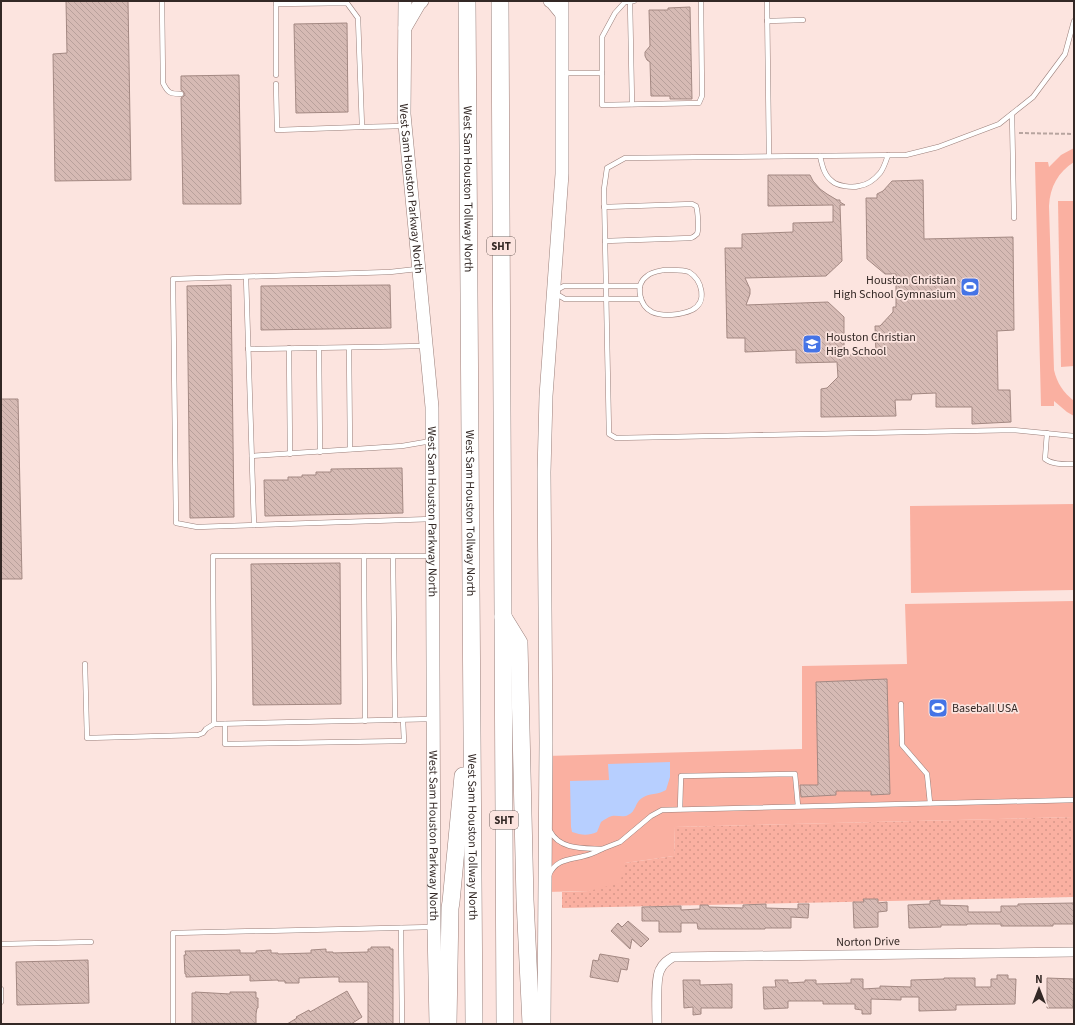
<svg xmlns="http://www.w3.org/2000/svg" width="1075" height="1025" viewBox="0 0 1075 1025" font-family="'Source Sans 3',sans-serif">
	<defs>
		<pattern id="green-dots" width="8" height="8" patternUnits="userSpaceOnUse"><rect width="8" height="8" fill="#fab0a1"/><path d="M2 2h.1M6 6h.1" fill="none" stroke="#d7978a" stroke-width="1.8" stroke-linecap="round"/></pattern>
		<pattern id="building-back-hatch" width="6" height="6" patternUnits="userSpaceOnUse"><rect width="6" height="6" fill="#d6bab4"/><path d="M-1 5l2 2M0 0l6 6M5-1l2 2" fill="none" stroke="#b8a09b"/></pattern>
	</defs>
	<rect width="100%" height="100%" fill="#fce4df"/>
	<path fill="url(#green-dots)" d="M1074,817v80l-512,11v-16l27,-1 36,-28 49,-7 1,-29z"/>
	<g fill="#fab0a1">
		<path d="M1074,148v14c-16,10 -24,25 -25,44l5,164c3,13 9,22 20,31v15l-7,-4 -13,-11v5h-13l-6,-244h13l1,5 12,-12z"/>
		<path d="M1058,201h16v165l-13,1z"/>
		<path d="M1074,504v86l-163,3 -1,-87z"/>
		<path d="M1074,601v216l-399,10 -1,29 -49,7 -5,20 -31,8 -44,1 1,-136 256,-7v-83l105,-2 -2,-60z"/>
	</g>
	<path fill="#b7cfff" d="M670,762v15l-4,13c-8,5 -17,3 -24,8 -7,4 -6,14 -14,17 -5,3 -10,0 -16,1 -4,1 -8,4 -11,6l-4,10c-9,4 -16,3 -25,0l-1,-5 -1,-46 39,-1 -1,-16z"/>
	<g fill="url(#building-back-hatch)" stroke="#a38882">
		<path d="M66,1h62l3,179 -76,1 -2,-127 14,-1z"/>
		<path d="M690,7l2,92h-22v-3h-19l-1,-34 -3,-2 -2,-4v-4l5,-6 -1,-36h19v-2z"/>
		<path d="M347,23l1,89 -52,1 -2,-89z"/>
		<path d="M239,75l2,129h-58l-2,-106 3,-2 1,-2 -2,-3 -2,-1v-14z"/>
		<path d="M768,175h42l3,6 7,8 7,5 10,6h3v2l5,3h-5l2,56 -16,15 -81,2 5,11v5l-4,11 82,-3 16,15v38l32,-1 -1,-28h5l13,-14v-5h3v-33h-11l-18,-15 -1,-61h11v-4l6,-3 9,-10 31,-1 1,59 89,-2 1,93 -17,1 1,59h12l1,32 -39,2v-17h-36v-14l-24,1 -1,6h-16l1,16 -75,1v-28l6,-1 11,-11 -1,-15 -41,1v-13l-51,2v-14h-18l-2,-90h17v-14l51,-2v-9l40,-1v-17l-65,1z"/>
		<path d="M231,285l3,232 -44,1 -3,-232z"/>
		<path d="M390,285l1,43 -130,2v-44z"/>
		<path d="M1,399h17l4,180h-21z"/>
		<path d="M402,468l1,45 -138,3 -1,-36h24v-3h14v-2h14v-3h15v-3z"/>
		<path d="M340,563l1,141 -88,1 -2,-141z"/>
		<path d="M887,679l3,115 -19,1v-4h-35v4l-35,2 -1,-12h18l-2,-103z"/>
		<path d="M863,899h15v4l9,-1v9l-9,1v15l-24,1 -1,-26h11z"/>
		<path d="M940,900v5l28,1v6h33v-6h17v-2l56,-1v21h-21v2h-52v-2h-34v1h-26v2l-32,1 -1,-23 22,-1v-3z"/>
		<path d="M766,904v4l32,1v-5h11l-1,14 -17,-1v11h-26v1h-67l-1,-6h-16v9h-22v-11h-17v-14l39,-1v4l19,-1v-4h8l1,2 34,1v-3z"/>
		<path d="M628,921l21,18 -8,8 -9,-8 -2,10 -19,-18 7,-8 4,4z"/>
		<path d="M371,947h19v2h3v75h-25v-42h-29v-5h-7l-33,1v5h-14v-2h-7v-1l-28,1v-6l-64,2v-3h-1l-1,-19h2l-1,-4 55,-1v3h16v-2l15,-1v3h7v1l33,-1v-3l15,-1v3h7v1l35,-1v-3h3z"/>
		<path d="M600,954l29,5 -2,11 -6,-1 -3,13 -28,-5 3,-17 5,1z"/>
		<path d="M88,960l1,43 -72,2 -1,-43z"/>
		<path d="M997,975h11v4h8l-1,25 -59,1v5l-37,1v-14h-18v3l-30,-1v15h-9v-4l-7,-1v-5h-32v-3h-35v7l-24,1 -1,-22h13l-1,-7h13v3l17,-1v-2h11v4l35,-1v-4h12v10l17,-1v-2l31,1v-7l33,-1v-1h31v9h16v-8h6z"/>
		<path d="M1047,978l27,1 -1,29h-26z"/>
		<path d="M683,980h17v5l32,-1v24h-31v6l-8,1v-8l-9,1z"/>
		<path d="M347,991l15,26 -11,7h-64l10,-6 -1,-1 13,-7 1,2z"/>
		<path d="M195,992l35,2v-2h26v6h2v10h-1l-1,6v10h-64v-31h3z"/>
	</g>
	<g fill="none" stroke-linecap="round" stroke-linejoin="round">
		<g stroke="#9a7f7a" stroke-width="5.5">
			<g id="service">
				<path d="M162,1l1,82c5,10 7,11 18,11"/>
				<path d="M276,1v3l71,-1 11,15 4,109 42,-1"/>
				<path d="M630,1l2,103"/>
				<path d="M767,1l2,155"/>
				<path d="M767,21l36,-1"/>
				<path d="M1074,21l-9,33 -32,43 -34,27 -61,23 -32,8 -281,3 -18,10 -3,21 5,245 7,4 398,-8 60,6"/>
				<path d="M563,73h39v32l97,-2 3,-7 -1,-95"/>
				<path d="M602,73v-36l13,-24 10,-11 9,-1"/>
				<path d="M276,75v-71"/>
				<path d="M276,84l1,46 85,-3"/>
				<path d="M1012,114l2,104"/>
				<path d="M820,156c2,9 4,19 12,25 5,5 20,7 27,5 8,-1 16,-7 21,-13 4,-5 6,-12 8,-18"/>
				<path d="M604,207l88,-3 4,2c2,5 3,24 1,28 -2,2 -3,3 -6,4l-86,3"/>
				<path d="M417,269l-27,3 -217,7 3,244 21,4 235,-8"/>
				<path d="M664,270c8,0 18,-1 25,2 13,8 19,30 3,38 -11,5 -29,7 -40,2 -12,-6 -18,-27 -5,-36 4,-4 12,-5 17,-6z"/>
				<path d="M246,277l8,248"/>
				<path d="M640,286h-76l-11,6 12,7h76"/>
				<path d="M289,348l1,106"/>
				<path d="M319,348l1,104"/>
				<path d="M349,348l1,101"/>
				<path d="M248,349l176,-3"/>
				<path d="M1047,433l-2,26c8,6 19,5 29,5"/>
				<path d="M252,456l150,-10 29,-5"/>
				<path d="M364,556l1,165"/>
				<path d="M393,556l2,164"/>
				<path d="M431,556h-218l1,168 218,-5"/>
				<path d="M85,664l2,74 111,-3 5,-2 3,-4 8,-5"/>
				<path d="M901,704l1,41 25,29 3,29"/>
				<path d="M225,724v20l179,-3 -1,-21"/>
				<path d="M680,809l1,-33 114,-2 3,32"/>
				<path d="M602,849l18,-7 31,-26 11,-6 412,-10"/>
				<path d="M549,875c7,-16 20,-15 35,-19 6,-1 12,-4 18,-7 -19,-1 -42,1 -52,-18"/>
				<path d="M401,928l1,96"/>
				<path d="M1,944l90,-2"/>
				<path d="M1,989v13"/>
				<path d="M173,1024v-91l260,-6"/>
			</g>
		</g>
		<g stroke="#9a7f7a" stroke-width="10">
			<path id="minor" d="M657,1024c0,-12 -2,-45 3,-54 3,-7 8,-10 13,-13l401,-5"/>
		</g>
		<g stroke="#9a7f7a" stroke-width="14">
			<g id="secondary">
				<path id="s1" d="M405,1l-1,113 28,293 2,520 2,97"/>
				<path d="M550,1l2,1 9,11"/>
				<path d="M405,28l14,-24 3,-3"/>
				<path d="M544,1024l2,-282 -2,-270 2,-76 16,-222v-173"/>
			</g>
		</g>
		<g stroke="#9a7f7a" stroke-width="18">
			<g id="motorway">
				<path id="s2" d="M467,1l7,1023"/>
				<path d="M500,1l5,1023"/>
				<path d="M503,617l16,26 6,257 6,124"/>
				<path d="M448,1024l2,-116 1,-6 12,-126"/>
			</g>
		</g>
		<path stroke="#b7a49f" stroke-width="2" stroke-dasharray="4 2" stroke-linecap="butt" d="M1019,133l55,1"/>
		<use href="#service" stroke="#fff" stroke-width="4.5"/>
		<use href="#minor" stroke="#fff" stroke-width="9"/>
		<use href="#secondary" stroke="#fff" stroke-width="13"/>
		<use href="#motorway" stroke="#fff" stroke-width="17"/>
	</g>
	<defs>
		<g id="stadium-square" transform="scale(1)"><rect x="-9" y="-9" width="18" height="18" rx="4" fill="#4574e6" stroke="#fce4df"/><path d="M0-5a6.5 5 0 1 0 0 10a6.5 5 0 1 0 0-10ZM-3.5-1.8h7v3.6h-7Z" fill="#fff"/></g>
		<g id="school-square" transform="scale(1)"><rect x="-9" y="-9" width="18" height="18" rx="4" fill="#4574e6" stroke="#fce4df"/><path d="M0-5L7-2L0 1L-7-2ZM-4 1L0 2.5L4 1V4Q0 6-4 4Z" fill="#fff"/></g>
	</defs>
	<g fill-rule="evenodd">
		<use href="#stadium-square" x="970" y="287"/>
		<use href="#school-square" x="812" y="344"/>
		<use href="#stadium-square" x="938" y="708"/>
	</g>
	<g text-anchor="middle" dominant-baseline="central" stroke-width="3.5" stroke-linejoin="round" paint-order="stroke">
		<g fill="#fce4df" stroke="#6f605d" stroke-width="1">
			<rect x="487" y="237" width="28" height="18" rx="3"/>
			<rect x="490" y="811" width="28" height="18" rx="3"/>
		</g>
		<g font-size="11" font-weight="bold" fill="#332825">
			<text x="501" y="246">SHT</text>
			<text x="504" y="820">SHT</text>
		</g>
		<g font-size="12" fill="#332825" stroke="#fce4df">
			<text stroke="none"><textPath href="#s1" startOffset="188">West Sam Houston Parkway North</textPath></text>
			<text stroke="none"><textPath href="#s2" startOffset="188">West Sam Houston Tollway North</textPath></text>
			<text stroke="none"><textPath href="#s1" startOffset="512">West Sam Houston Parkway North</textPath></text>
			<text stroke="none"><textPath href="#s2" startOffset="512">West Sam Houston Tollway North</textPath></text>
			<text stroke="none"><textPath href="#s1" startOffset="836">West Sam Houston Parkway North</textPath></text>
			<text stroke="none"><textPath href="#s2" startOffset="836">West Sam Houston Tollway North</textPath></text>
			<text transform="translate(868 942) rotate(-1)">Norton Drive</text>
		</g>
		<g font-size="12" fill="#332825" stroke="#fce4df" text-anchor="start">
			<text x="956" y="280" text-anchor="end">Houston Christian<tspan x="956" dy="14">High School Gymnasium</tspan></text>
			<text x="826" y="337">Houston Christian<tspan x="826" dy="14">High School</tspan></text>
			<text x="952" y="708">Baseball USA</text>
		</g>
	</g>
	<rect width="1075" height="1025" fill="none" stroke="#332825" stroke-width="4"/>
	<g transform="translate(1039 989)" stroke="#fce4df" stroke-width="3" paint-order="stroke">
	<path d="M0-3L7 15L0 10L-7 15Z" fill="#332825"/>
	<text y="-6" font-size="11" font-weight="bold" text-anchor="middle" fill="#332825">N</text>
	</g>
</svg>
